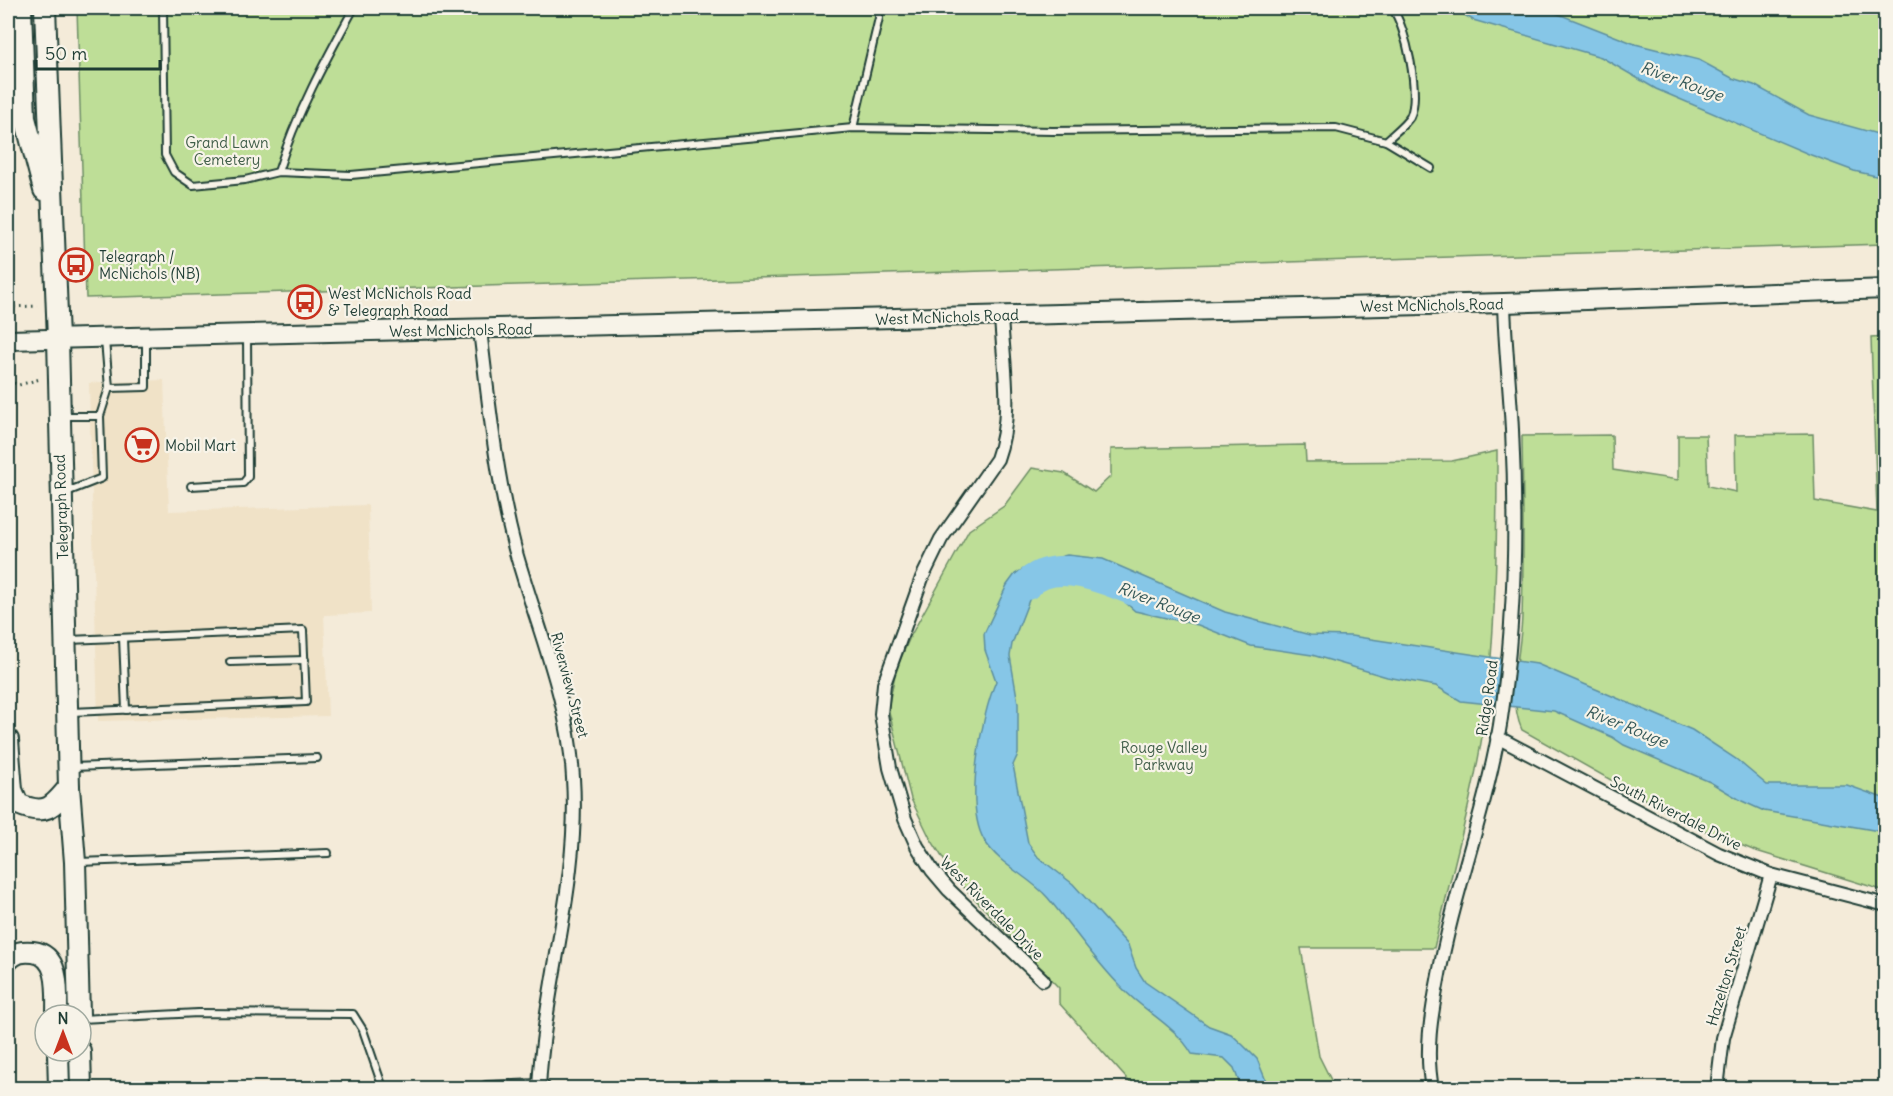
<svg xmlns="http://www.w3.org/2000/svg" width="1893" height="1096" viewBox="0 0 1893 1096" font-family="Delius,sans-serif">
	<rect width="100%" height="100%" fill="#f4ebd9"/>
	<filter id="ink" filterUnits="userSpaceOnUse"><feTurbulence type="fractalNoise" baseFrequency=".0167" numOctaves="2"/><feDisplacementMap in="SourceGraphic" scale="12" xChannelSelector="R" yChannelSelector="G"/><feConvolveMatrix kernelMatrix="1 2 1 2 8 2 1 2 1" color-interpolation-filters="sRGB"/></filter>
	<g filter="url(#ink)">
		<path fill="#f0e2c7" d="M164,380l5,131 199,-6 3,108 -47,2 4,101 -230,5 -9,-338z"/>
		<g fill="#bede97" stroke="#6e8e66" stroke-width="1.5">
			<path d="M77,8h1808v236l-1799,54z"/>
			<path d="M1885,337v554l-132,-41 -62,-25 -169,-95c-15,-33 -1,-78 0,-114 2,-60 1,-120 0,-180l90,-1 1,35 65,10v-45h28l2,51 28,6 -1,-57 78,-1 2,67 62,11 -6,-174z"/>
			<path d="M1305,445l1,17 146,-1 45,-10c0,91 -1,183 -13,273 -11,75 -33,150 -50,224h-133l18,108 16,32h-200l-76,-85v-15l-103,-109 -26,-41 -19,-39 -23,-91 8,-38 14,-33 59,-107 35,-24 28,-38 32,5 30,19 17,-16v-27z"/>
		</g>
		<g fill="#86c6e7" stroke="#5d8f9f" stroke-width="1.5">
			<path d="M1452,8h91l92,36 64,16 33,18 22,7 55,30 76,21v42l-31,-7 -43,-16 -155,-66 -55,-32 -128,-37z"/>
			<path d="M1067,555l36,4 122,53 85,23 41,1 186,28 155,66 44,29 31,26h80l36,13 2,1v33l-121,-21 -22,-10 -32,-19 -86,-37 -12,-8 -58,-26 -93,-10 -25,-15 -49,-9 -75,-22 -61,-9 -53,-21 -63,-14 -10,-9 -4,-13 -11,-13 -18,-9h-19l-37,15 -24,62 -2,12 8,47v51l-5,11 15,78 10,14 35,27 55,61 8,23 9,14 64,44 22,8 12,11 14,14 12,29h-34l5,-3 -6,-17 -10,-10 -32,-4c-16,-28 -47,-42 -69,-65 -28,-28 -50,-61 -75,-91 -19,-22 -48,-32 -64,-58 -20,-35 -3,-123 12,-159l-11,-31 -1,-16 23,-49 8,-11 17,-10z"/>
		</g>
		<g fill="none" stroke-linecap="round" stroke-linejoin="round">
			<path stroke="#86c6e7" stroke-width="30" d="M1027,585c30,-33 94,1 128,15"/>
			<g stroke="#1f3d34" stroke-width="10">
				<g id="lane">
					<path d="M163,8l2,147 9,17 19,13 52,-5 33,-8 73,3 502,-47 200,3 283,-3 50,13 45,27"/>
					<path d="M853,128l26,-110v-10"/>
					<path d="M1386,141c7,-7 19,-16 24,-24 11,-22 -4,-91 -18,-109"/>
					<path d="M278,172c18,-58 47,-111 76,-164"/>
					<path d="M105,340l4,48 37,-1v-49"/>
					<path d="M63,416h37"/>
					<path d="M191,486l52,-3 5,-6 -1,-141"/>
					<path d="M64,493l38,-15 -2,-62 9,-28"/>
					<path d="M123,638l3,72"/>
					<path d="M69,640l234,-10 3,72 -235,10"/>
					<path d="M230,662l75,-2"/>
					<path d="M72,767l245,-9"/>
					<path d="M79,862l249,-9"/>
					<path d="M81,1019l117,-6 155,1 10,16 20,58"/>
				</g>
			</g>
			<g stroke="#1f3d34" stroke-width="16">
				<g id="street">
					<path d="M1001,316c2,48 13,96 -4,143l-56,80 -19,39 -38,106 -3,30 9,54 15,51 12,27 15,24 17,20 94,90"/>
					<path d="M480,330c9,74 16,147 35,219 21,76 54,149 58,229 7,105 -29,206 -34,310"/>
					<path d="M1497,737l222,117 52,21 115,30"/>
					<path d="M486,1088l53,-2 5,2"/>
					<path d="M1432,1088c-7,-36 -1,-72 6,-108 15,-86 48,-169 62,-255 15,-98 17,-197 12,-295 -2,-42 -7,-84 -8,-127"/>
					<path d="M1717,1088l6,-50 48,-163"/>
				</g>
			</g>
			<g stroke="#1f3d34" stroke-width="22">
				<path id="secondary" d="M8,340l1496,-37 382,-14"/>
			</g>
			<g stroke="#1f3d34" stroke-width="24">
				<g id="primary">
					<path d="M21,8l4,110 19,72"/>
					<path d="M45,8l13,331 11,448 6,75 4,153"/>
					<path d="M8,740l4,50 6,14c27,12 34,4 51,-17"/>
					<path d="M8,960c8,-8 14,-9 25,-8 28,3 24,42 24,63"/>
					<path d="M58,1051l1,37"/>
					<path d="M80,1051l1,37"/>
				</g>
			</g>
			<g stroke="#1f3d34" stroke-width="3" stroke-dasharray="1.5 4.5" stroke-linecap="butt">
				<path d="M8,307l30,-1"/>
				<path d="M8,381l11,4 21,-6"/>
			</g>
			<use href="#lane" stroke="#f7f3e8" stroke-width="6"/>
			<use href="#street" stroke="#f7f3e8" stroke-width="12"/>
			<use href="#secondary" stroke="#f7f3e8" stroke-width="18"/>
			<use href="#primary" stroke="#f7f3e8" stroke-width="20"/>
		</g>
	</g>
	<defs>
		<g id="bus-ring" transform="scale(1.725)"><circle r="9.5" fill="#f7f3e8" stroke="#c8321e" stroke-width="1.5"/><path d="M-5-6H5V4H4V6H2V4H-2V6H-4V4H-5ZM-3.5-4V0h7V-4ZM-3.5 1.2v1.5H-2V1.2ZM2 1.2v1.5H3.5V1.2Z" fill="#c8321e"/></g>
		<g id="supermarket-ring" transform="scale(1.725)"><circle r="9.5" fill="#f7f3e8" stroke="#c8321e" stroke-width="1.5"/><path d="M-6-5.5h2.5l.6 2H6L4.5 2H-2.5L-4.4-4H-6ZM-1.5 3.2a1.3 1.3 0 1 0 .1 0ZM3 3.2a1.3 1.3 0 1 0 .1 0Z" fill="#c8321e"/></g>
	</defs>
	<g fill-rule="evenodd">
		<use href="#bus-ring" x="76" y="265"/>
		<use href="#bus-ring" x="305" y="302"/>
		<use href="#supermarket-ring" x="142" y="445"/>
	</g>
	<g text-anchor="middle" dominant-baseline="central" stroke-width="4.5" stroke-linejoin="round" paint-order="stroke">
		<g font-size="15" fill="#3f5d48" stroke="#f7f3e8">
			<text x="227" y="142">Grand Lawn<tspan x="227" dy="17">Cemetery</tspan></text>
			<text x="1164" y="747">Rouge Valley<tspan x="1164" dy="17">Parkway</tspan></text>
		</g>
		<g font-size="15" fill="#1f3d34" stroke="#f7f3e8" text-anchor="start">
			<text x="99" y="256">Telegraph /<tspan x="99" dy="17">McNichols (NB)</tspan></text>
			<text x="328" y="293">West McNichols Road<tspan x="328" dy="17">&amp; Telegraph Road</tspan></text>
			<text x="165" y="445">Mobil Mart</text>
		</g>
		<g font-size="15" fill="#1f3d34" stroke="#f7f3e8">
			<text transform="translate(1432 305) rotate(-1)">West McNichols Road</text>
			<text transform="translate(947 317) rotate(-2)">West McNichols Road</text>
			<text transform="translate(461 330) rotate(-1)">West McNichols Road</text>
			<text transform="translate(61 507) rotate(-92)">Telegraph Road</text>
			<text transform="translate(570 685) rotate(75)">Riverview Street</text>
			<text transform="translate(1487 698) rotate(-82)">Ridge Road</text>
			<text transform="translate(1676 813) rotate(27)">South Riverdale Drive</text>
			<text transform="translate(992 908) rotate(45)">West Riverdale Drive</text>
			<text transform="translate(1726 976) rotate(-73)">Hazelton Street</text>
		</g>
		<g font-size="16" font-style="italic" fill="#345858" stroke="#f7f3e8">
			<text transform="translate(1682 81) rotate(20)">River Rouge</text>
			<text transform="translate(1159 602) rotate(21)">River Rouge</text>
			<text transform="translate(1627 726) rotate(22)">River Rouge</text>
		</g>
	</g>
	<rect width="1893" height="1096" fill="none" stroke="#f7f3e8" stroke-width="30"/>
	<rect x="15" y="15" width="1863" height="1066" fill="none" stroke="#1f3d34" stroke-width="2" filter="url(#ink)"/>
	<g transform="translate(63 1033)"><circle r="28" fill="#f7f3e8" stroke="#a1aaa0" stroke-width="1.5"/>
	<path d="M0-4.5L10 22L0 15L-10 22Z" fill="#c8321e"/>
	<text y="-9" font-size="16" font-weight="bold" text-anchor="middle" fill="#1f3d34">N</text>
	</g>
	<path d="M36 60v9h124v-9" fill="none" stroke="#1f3d34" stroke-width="3"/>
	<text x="45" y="60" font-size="18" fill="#1f3d34" stroke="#f7f3e8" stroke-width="4.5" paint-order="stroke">50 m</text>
</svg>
